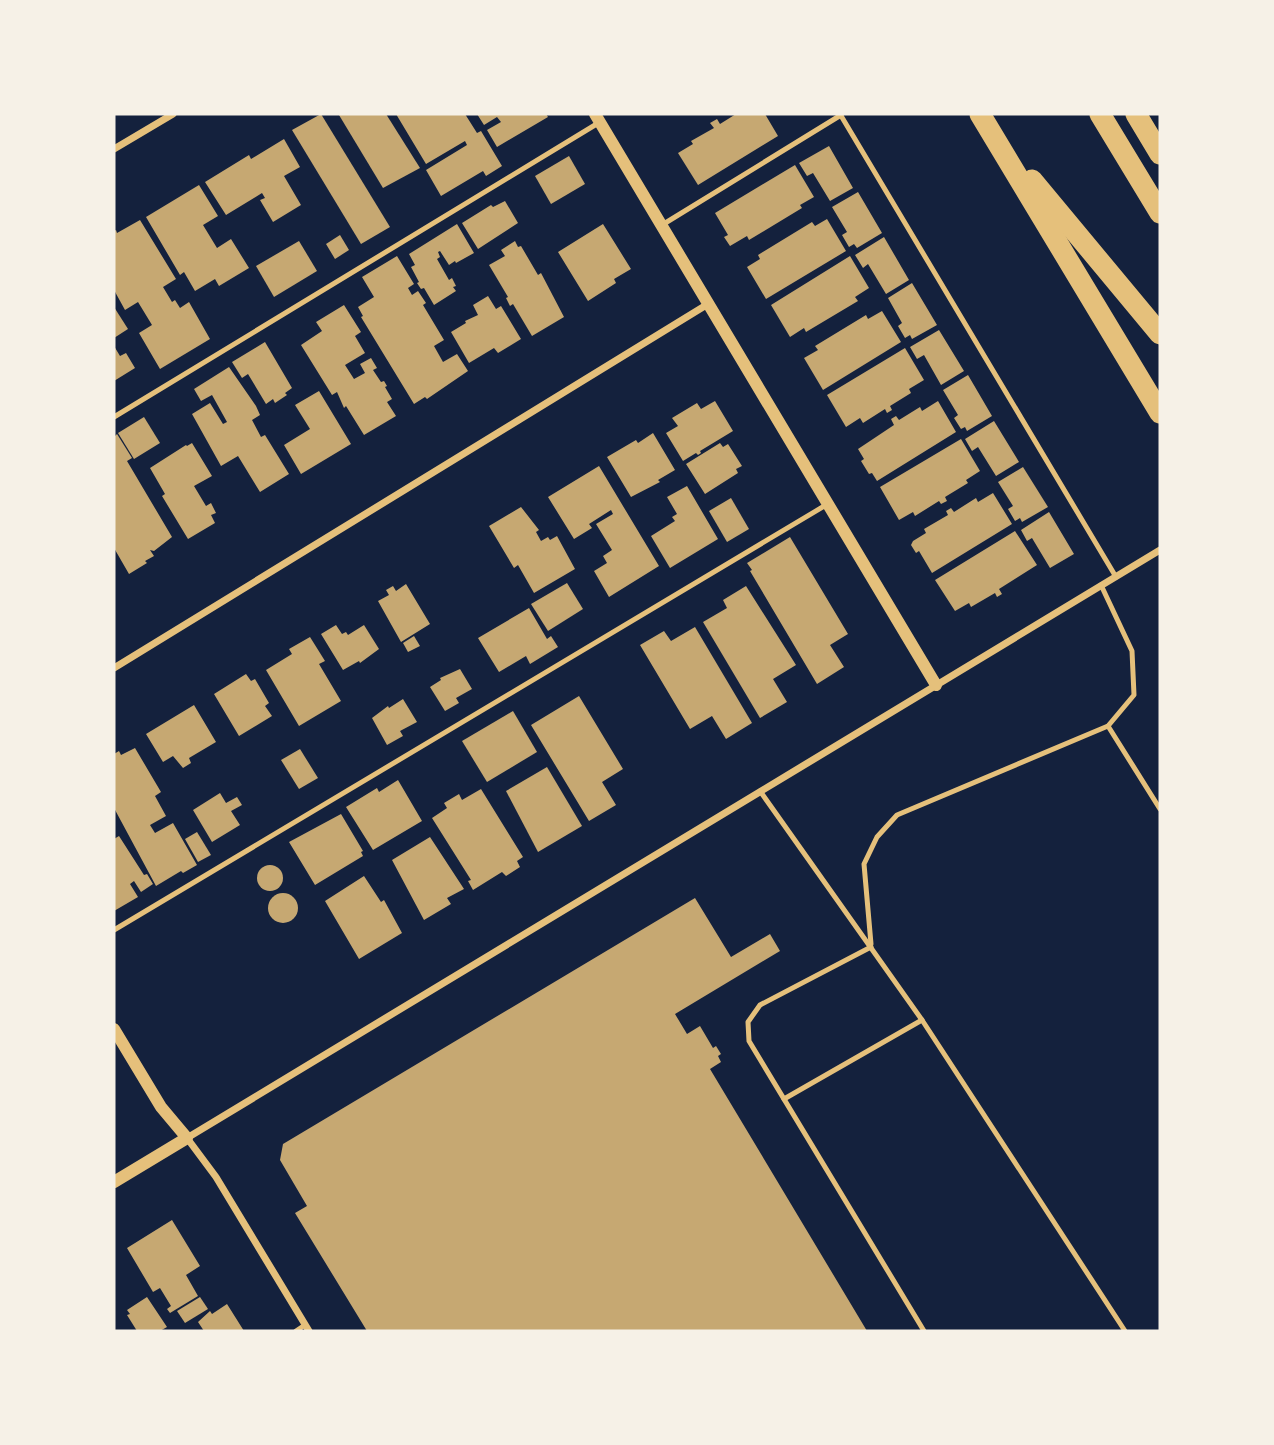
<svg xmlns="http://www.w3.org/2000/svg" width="1274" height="1445" viewBox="0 0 1274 1445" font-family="Poppins,sans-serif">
	<rect width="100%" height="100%" fill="#14213d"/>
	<g fill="#c6a872">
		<path d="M321,114l69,113 -29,17 -69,-114z"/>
		<path d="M341,114h45l34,54 -37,20 -44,-73z"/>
		<path d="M396,114h69l12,19 4,-2 21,35 -16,10 -3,-5 -42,25 -15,-26 41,-25 -2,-4 -39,23z"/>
		<path d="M477,114h69l2,3 -51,30 -10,-17 14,-8 -4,-5 -13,8z"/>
		<path d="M736,114h29l13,22 -80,49 -20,-32 15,-9 -2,-3 23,-13 -4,-5 7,-4 3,5z"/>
		<path d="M284,139l16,28 -16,9 17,29 -28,17 -13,-22 5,-2 -3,-5 -36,22 -21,-33 44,-27 2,4z"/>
		<path d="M829,146l24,42 -23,13 -17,-28 -6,3 -8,-13z"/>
		<path d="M569,156l16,28 -34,20 -16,-28z"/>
		<path d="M795,165l19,32 -14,8 2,3 -53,32 -2,-4 -17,10 -6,-9 4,-2 -13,-22z"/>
		<path d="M199,185l19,31 -15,9 14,23 14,-9 18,29 -30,18 -4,-7 -20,12 -11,-19 -4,3 -34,-58z"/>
		<path d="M858,192l24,41 -25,15 -3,-4 -5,3 -7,-12 5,-3 -15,-25z"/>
		<path d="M505,201l13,22 -40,26 -16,-26 29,-18 2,2z"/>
		<path d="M827,219l19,32 -80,48 -19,-32 13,-8 -2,-4 54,-33 3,4z"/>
		<path d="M140,220l36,59 -13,8 9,15 3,-2 5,8 9,-6 21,37 -50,30 -21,-36 13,-8 -14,-23 -13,8 -11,-20v-59l2,-1 1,3z"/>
		<path d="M457,224l17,29 -18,10 -1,-2 -6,4 -9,-14 -2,1 2,5 -3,2 12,21 3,-2 4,8 -3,1 3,4 -22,14 -10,-17 -3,1 -4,-6 2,-1 -8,-15 4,-2 -6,-11z"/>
		<path d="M603,224l28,45 -17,10 2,4 -28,18 -30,-49z"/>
		<path d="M340,235l9,15 -14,9 -9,-15z"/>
		<path d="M884,237l25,43 -23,14 -18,-30 -5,4 -8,-13z"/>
		<path d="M299,241l18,30 -43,26 -18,-31z"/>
		<path d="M515,241l3,6 3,-1 17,29 3,-2 23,44 -32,19 -19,-32 -3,2 -4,-8 2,-1 -19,-32 16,-9 -4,-6z"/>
		<path d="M397,256l17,28 -6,4 4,7 6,-4 8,12 -3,2 21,35 -10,6 9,16 14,-8 11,17 -41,28 -2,-2 -11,7 -53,-87 2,-1 -5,-9 16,-10 -12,-20z"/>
		<path d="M850,256l19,32 -14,9 3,4 -52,31 -2,-4 -14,9 -19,-32z"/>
		<path d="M912,283l25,42 -25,14 -2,-4 -5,3 -7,-12 4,-3 -14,-25z"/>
		<path d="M488,296l8,13 5,-3 20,33 -23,14 -4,-5 -25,15 -18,-31 15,-9 -1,-2 13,-6 -5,-10z"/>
		<path d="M344,305l17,27 -6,4 10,17 -20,12 9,14 11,-6 -5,-9 11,-6 6,10 -4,2 8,12 3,-1 3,5 -2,1 7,12 -5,3 9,14 -32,19 -18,-29 -2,2 -7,-16 -5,3 -31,-50 21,-14 -6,-9z"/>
		<path d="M114,307l14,22 -14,9z"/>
		<path d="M882,311l19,31 -78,48 -19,-32 14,-8 -3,-4 51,-31 2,4z"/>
		<path d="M939,330l25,41 -23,14 -17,-30 -7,4 -7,-12z"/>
		<path d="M265,342l27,46 -7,5 2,2 -12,8 -2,-4 -7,5 -18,-30 -6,4 -10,-16z"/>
		<path d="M114,346l6,10 6,-3 9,15 -21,13z"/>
		<path d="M905,348l19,32 -15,9 2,4 -21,13 2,4 -5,3 -2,-4 -22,14 -3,-5 -14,9 -19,-32z"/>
		<path d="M229,367l27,39 4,9 -8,5 9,17 4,-2 24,39 -29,18 -22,-36 -17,10 -29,-52 18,-11 13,21 4,-2 -15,-27 -11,6 -7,-12z"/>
		<path d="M968,375l24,41 -25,15 -2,-4 -4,2 -7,-11 4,-3 -15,-25z"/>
		<path d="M319,391l32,53 -50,30 -17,-29 26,-16 -15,-24z"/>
		<path d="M715,401l18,30 -33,20 1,2 -3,2 -2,-2 -13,8 -17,-28 12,-7 -6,-8 25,-15 4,6z"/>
		<path d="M938,401l18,31 -79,49 -5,-8 -3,1 -8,-13 3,-2 -6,-10 36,-24 -3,-6 5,-3 3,4 21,-13 2,4z"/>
		<path d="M144,417l16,26 -26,16 -16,-26z"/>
		<path d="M994,421l25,41 -23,14 -18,-29 -6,4 -7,-12z"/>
		<path d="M653,433l22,37 -17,10 2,2 -29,15 -24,-40 29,-17 2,3z"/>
		<path d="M117,434l15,24 -5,3 45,76 -18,14 -4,-1 4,6 -9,5 2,2 -18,11 -15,-26v-111z"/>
		<path d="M961,439l19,32 -14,9 2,3 -23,14 2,4 -6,3 -2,-3 -24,15 -2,-4 -14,8 -19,-33z"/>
		<path d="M192,443l20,33 -18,10 12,20 5,-3 5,10 -5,2 4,8 -27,16 -26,-43 3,-2 -15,-26 36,-23 1,1z"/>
		<path d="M720,443l3,4 5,-3 14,22 -6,3 2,4 -33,21 -19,-30z"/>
		<path d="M599,466l60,100 -50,31 -15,-26 13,-8 -4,-7 9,-6 -16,-26 17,-10 -2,-4 -22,14 3,4 -18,11 -26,-42z"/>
		<path d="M1023,467l25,40 -26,15 -2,-4 -5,3 -7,-12 5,-3 -15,-24z"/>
		<path d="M687,486l31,53 -48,29 -19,-32 24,-15 -3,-4 5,-3 -10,-17z"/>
		<path d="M993,493l19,31 -80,49 -13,-22 -3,2 -5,-8 2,-4 13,-8 -2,-4 24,-14 -2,-4 5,-3 3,4 22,-14 2,4z"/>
		<path d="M731,498l18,31 -22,13 -18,-31z"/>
		<path d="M521,507l18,23 -3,2 5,9 7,-4 2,3 7,-4 18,33 -41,24 -16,-28 -4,3 -25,-42z"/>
		<path d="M1049,512l25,42 -24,14 -18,-30 -5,3 -6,-11z"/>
		<path d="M1015,531l22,34 -38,24 3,5 -5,3 -2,-4 -24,14 -2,-4 -14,8 -20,-31z"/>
		<path d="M790,537l58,97 -18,11 14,22 -27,17 -67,-113 2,-1 -5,-7z"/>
		<path d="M567,583l16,26 -35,22 -17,-27z"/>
		<path d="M406,584l24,40 -29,18 -23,-41 11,-6 -3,-5 7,-4 3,5z"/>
		<path d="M746,586l50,79 -23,14 14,23 -27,16 -57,-96 24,-14 -4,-8z"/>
		<path d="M529,608l18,31 4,-3 7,11 -28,17 -4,-8 -27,16 -21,-34z"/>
		<path d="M336,625l6,9 4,-2 2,3 16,-10 15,24 -19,14 -1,-2 -16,9 -22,-36z"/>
		<path d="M695,627l57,96 -26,16 -14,-23 -22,13 -50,-84 24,-14 7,10z"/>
		<path d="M414,636l6,10 -12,6 -5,-9z"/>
		<path d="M310,637l15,24 -6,3 22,37 -42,25 -33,-56 26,-16 -3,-5z"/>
		<path d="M460,669l12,20 -16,9 3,5 -14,8 -15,-24 11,-7 -1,-2z"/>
		<path d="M246,674l5,7 4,-2 14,24 -4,3 7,10 -33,20 -25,-42z"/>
		<path d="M579,696l44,73 -21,13 14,23 -27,16 -58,-96z"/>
		<path d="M403,699l14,23 -17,9 3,5 -16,9 -15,-27 16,-12 1,2z"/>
		<path d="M194,705l22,37 -27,16 2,5 -8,5 -10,-12 -10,6 -17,-28z"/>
		<path d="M513,711l24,41 -50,30 -25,-41z"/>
		<path d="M135,748l26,44 -6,4 11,20 -16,9 5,8 18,-10 24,42 -14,8 -2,-2 -25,15 -42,-78v-54l5,-3 2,4z"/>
		<path d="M300,749l18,29 -19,11 -18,-29z"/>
		<path d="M547,767l35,59 -44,26 -32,-61z"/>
		<path d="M398,780l24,41 -49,29 -27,-43 31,-19 2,4z"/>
		<path d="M481,789l42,68 -6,4 3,6 -14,9 -4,-4 -29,18 -5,-9 3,-1 -39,-62 15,-10 -3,-5 15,-9 3,6z"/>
		<path d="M220,793l6,10 11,-6 5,8 -11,6 9,14 -28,17 -19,-32z"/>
		<path d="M341,814l22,37 -2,1 2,4 -48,29 -26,-43z"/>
		<path d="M197,832l14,23 -13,7 -13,-23z"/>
		<path d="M119,836l25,39 3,-1 6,10 -12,8 -7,-11 -4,3 8,13 -24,14v-72z"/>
		<path d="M430,837l34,52 -17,9 4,6 -27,16 -32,-60z"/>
		<circle cx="270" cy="878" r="13"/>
		<path d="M364,876l17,26 3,-2 18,33 -43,26 -34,-58z"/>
		<circle cx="283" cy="908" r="15"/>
		<path d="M695,898l36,59 39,-23 10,17 -105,63 12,20 13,-8 13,22 3,-2 5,8 -3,2 3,6 -11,7 157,262h-500l-72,-118 12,-7 -27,-46 3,-16z"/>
		<path d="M172,1220l28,46 -14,9 12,21 -28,17 -3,-4 4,-3 -11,-18 -7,4 -26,-44z"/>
		<path d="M147,1297l20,30 -7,4h-23l-10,-16 3,-1 -3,-4z"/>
		<path d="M200,1297l8,12 -23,14 -8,-12z"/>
		<path d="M227,1304l17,27h-40l-6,-9 12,-11 2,3z"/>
	</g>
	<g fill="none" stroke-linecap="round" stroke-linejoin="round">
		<g stroke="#e5c07b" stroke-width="5">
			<path d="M840,114l276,463"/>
			<path d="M662,225l179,-110"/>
			<path d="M114,417l486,-295"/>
			<path d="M1108,726l52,83"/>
			<path d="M760,791l162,229 203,311"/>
			<path d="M114,930l712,-425"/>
			<path d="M871,944l-7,-80 13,-27 20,-22 211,-89 26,-31 -2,-44 -31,-66"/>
			<path d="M871,947l-111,58 -12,17 1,19 175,290"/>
			<path d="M784,1099l138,-79"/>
			<path d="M296,1331l9,-6"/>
		</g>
		<g stroke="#e5c07b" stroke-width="7">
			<path d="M114,149l59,-35"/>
			<path d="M114,668l594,-364"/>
			<path d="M309,1331l-93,-154 -29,-39 973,-588"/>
		</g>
		<g stroke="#e5c07b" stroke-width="12">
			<path d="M595,114l341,571"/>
			<path d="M114,1029l47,78 26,31 -73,44"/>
		</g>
		<g stroke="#e5c07b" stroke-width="21">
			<path d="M980,114l180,299"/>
			<path d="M1100,114l60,99"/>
			<path d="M1136,114l24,40"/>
			<path d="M1032,180l128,154"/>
		</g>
	</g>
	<rect width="1274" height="1445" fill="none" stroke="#f6f1e7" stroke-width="231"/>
</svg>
